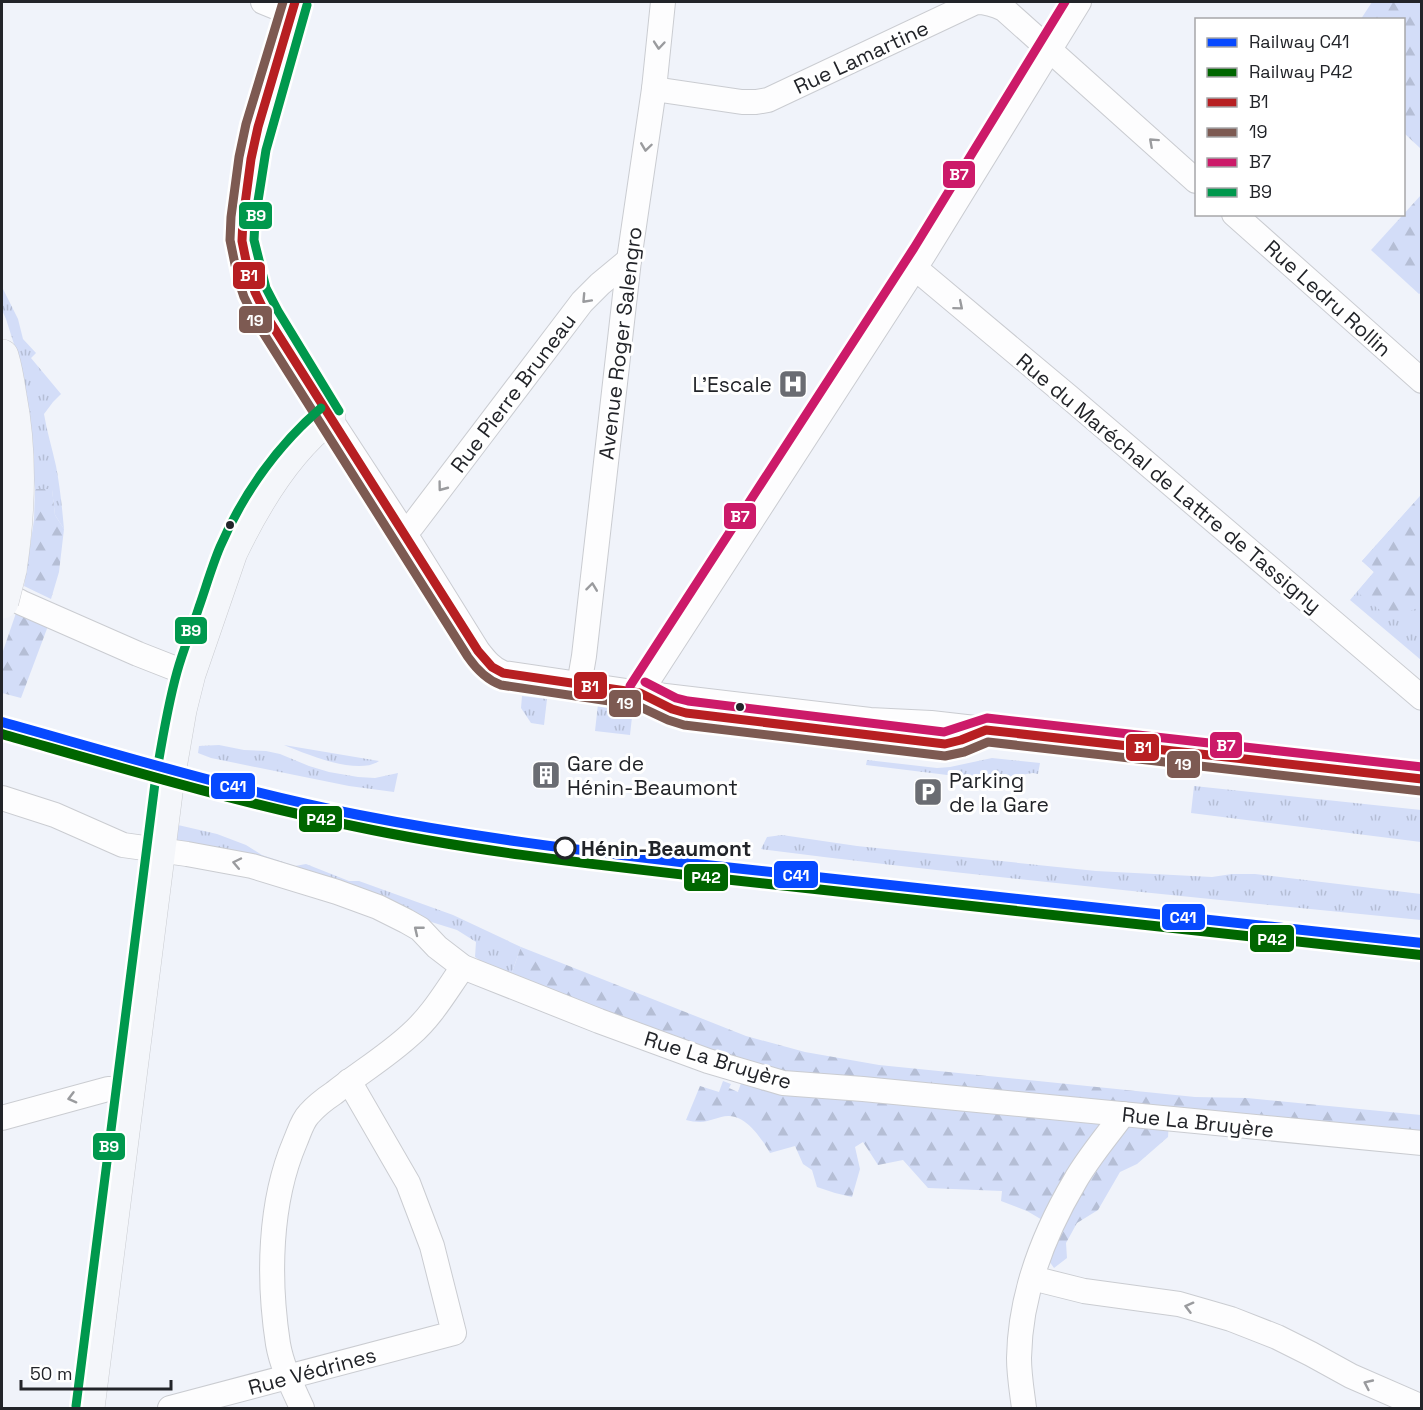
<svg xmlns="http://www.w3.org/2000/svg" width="1423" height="1410" viewBox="0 0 1423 1410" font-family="'Space Grotesk',sans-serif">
	<defs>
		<pattern id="grass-tufts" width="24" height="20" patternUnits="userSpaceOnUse" patternTransform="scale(1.5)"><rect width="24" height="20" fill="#d3ddf8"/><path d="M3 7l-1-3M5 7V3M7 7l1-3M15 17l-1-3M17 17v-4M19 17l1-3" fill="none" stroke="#b5bed5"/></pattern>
		<pattern id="forest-firs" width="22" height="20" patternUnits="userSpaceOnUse" patternTransform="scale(1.5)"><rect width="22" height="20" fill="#d3ddf8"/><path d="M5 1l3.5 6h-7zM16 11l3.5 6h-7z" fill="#b5bed5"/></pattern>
	</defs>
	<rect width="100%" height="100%" fill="#f0f3fa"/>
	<g fill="url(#grass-tufts)">
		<path d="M2,287l16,32 5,20 13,14 -5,5 30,36 -8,8 -9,12c3,18 8,34 12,52 4,21 6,41 8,63l-9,-14 -3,-25 -17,-1 -15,-126 -14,-44 -4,-9z"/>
		<path d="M1421,495v165l-71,-60 24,-28 -12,-11z"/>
		<path d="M522,696l25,3 -3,26 -13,-2 -10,-15z"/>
		<path d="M598,704l35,4 -3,27 -35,-4z"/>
		<path d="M219,745l25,5 22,1 14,3 29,12 20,6 29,5 17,1 23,-5 -4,19 -45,-6 -138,-28 -13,-5 1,-7z"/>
		<path d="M284,745l95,16c-21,15 -73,-7 -95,-16z"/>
		<path d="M992,758l48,5 -2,11 -5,-1 -45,7 -122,-15 1,-5 70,8 13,-1z"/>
		<path d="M1194,786l227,24v32l-230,-29z"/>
		<path d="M178,825l39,9 29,11 16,10 33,11 11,-2 43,17h10l94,34 68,32 -10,28 -23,-9 -13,-9 1,-15 -19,-12 -281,-88z"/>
		<path d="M782,835l75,11 239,25 116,6 20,-3h23l166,20v26c-220,-22 -440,-43 -660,-71l6,-12z"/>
	</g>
	<g fill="url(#forest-firs)">
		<path d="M1372,2h49v147l-17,-16v-113l-43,-1z"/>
		<path d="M1421,195l1,97 -3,2 -48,-44z"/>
		<path d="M35,489h17l3,26 9,14 -5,43 -8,27 -27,-13 10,-66z"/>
		<path d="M1421,495v112l-31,11 -33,-26 17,-20 -12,-11z"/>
		<path d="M16,613l32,13 -27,72 -19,-5v-39z"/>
		<path d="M521,947l225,89 59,16 74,13 316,32 52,1 174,17v17l-225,-22 -26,-4 -2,31 -31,27 -17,8 -22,38 -21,13 -11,20 1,15 -13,10 -5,-7 7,-33 -29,-17 -26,-10 1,-10 -74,-3 -25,-28 -25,5 -15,-23 -8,5 5,22 -8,28 -17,-4 -18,-6 -5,-17 -9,-6 -8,-18 -25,7c-8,-14 -24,-38 -42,-37 -9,0 -18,6 -28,6 -4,0 -10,-1 -14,-2l14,-34 19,6 4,-11 8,3 -2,4 9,4 3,-9 -34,-14 -196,-94z"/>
	</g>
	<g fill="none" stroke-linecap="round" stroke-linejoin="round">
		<g stroke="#caccd1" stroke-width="26">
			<g id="street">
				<path d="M263,2l27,11"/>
				<path d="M654,89l88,13h14l12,-2 208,-98c11,0 18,2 28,7l192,172"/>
				<path d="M1234,214l188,167"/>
				<path d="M915,268l154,129 353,301"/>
				<path d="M329,417l75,115 74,119c7,9 14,18 25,22l137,20 230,27 61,3 491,56"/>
				<path d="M404,532l8,-6 170,-224 18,-18 29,-24"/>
				<path d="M2,592l20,11 116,51 51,20"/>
				<path d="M579,685l5,-29 45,-396 25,-171 9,-87"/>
				<path d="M640,693l284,-439 155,-252"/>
				<path d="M2,798l53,17 68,30 64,9 65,12 85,26 41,15 28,14 14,8 17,18 26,20 136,54 109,40 75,22 80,6 559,54"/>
				<path d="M2,1118l106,-29h22"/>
				<path d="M1032,1278l52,13 95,13 52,15 46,18 34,17 40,22 71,31"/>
				<path d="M170,1408l284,-75 -22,-87 -24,-63 -59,-102"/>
				<path d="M302,1408c-9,-20 -20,-41 -24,-64 -10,-65 -9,-141 17,-202 4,-9 7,-21 14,-28 7,-8 16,-15 25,-21 25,-20 52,-36 76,-58 22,-19 36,-44 53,-68"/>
				<path d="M1024,1408c-2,-16 -5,-33 -5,-50 1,-63 24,-123 56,-177 13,-23 32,-45 48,-67"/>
			</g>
		</g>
		<g stroke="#caccd1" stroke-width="34">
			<g id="secondary">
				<path d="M2,356c4,13 6,26 8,40 11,57 9,116 0,174"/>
				<path d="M88,1408l79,-623 13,-75 9,-36 42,-122c23,-48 55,-102 98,-135l-62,-100 -12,-25 -10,-35 -3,-16 1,-22 11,-72 41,-145"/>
			</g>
		</g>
		<use href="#street" stroke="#fdfdfe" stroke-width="24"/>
		<use href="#secondary" stroke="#f4f6fa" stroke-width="33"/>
		<g stroke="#caccd1" stroke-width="34" stroke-linecap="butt">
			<path id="secondary-bridge" d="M2,602l8,-32"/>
		</g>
		<use href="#secondary-bridge" stroke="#f4f6fa" stroke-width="33"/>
		<g stroke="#fff" stroke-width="14">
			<path id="bus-1" d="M295,2l-37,125 -7,32 -8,60 -1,22 7,34 6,17 12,25 211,334 14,16 11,6 137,20 32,16 14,4 259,31 16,-4 25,-10 436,49"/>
		</g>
		<g stroke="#fff" stroke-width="14">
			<path id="bus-2" d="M283,2l-37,122 -7,33 -8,60 -1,23 8,39 6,18 13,26 211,334c9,13 19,23 33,28l135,20 32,15 16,5 261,31 19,-4 24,-10 433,49"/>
		</g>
		<g stroke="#fff" stroke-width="14">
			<g id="bus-3">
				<path d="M645,682l31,16 12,3 256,31 43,-14 435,49"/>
				<path d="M630,686l284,-438 151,-246"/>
			</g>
		</g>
		<g stroke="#fff" stroke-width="14">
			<g id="bus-4">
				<path d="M307,5l-41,145 -11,70 -1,20 12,48 12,23 61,100"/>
				<path d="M76,1406l79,-623c6,-37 12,-75 22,-111 6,-22 15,-43 22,-65 7,-20 13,-41 21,-60 23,-53 58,-102 101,-139"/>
			</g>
		</g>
		<use href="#bus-1" stroke="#b71f22" stroke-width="9"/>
		<use href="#bus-2" stroke="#7d5a52" stroke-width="9"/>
		<use href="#bus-3" stroke="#cc1a69" stroke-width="9"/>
		<use href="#bus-4" stroke="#00984d" stroke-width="9"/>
		<g stroke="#fff" stroke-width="15">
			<path id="rail-1" d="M2,722c118,33 236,69 357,93 112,22 225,36 338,49l725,79"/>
		</g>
		<g stroke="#fff" stroke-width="15">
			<path id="rail-2" d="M2,734c116,33 233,68 351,92 113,24 228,37 342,50l726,79"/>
		</g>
		<use href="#rail-1" stroke="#0749ff" stroke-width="10"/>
		<use href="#rail-2" stroke="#060" stroke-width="10"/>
	</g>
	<defs><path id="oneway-chevron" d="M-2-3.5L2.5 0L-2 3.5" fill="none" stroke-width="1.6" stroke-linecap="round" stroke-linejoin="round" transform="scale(1.5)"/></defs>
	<g stroke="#9a9b9e">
		<use href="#oneway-chevron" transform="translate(659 45) rotate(95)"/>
		<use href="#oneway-chevron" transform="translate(1153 142) rotate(-138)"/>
		<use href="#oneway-chevron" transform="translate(646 147) rotate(98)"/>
		<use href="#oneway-chevron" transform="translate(586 299) rotate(133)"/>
		<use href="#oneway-chevron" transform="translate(959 306) rotate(40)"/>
		<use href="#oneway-chevron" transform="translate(442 487) rotate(127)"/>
		<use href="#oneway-chevron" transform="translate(592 587) rotate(-83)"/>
		<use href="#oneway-chevron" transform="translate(237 863) rotate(-168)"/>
		<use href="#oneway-chevron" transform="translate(418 930) rotate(-141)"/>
		<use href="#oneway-chevron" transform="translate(72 1098) rotate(165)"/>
		<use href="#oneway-chevron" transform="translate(1189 1307) rotate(-165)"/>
		<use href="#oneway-chevron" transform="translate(1368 1384) rotate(-155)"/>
	</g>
	<defs>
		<g id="hospital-square" transform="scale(1.5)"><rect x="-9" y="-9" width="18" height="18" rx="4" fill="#6a6c72" stroke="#fff"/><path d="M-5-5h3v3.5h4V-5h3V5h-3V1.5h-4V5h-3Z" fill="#fff"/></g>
		<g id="building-square" transform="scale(1.5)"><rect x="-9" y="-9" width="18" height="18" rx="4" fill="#6a6c72" stroke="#fff"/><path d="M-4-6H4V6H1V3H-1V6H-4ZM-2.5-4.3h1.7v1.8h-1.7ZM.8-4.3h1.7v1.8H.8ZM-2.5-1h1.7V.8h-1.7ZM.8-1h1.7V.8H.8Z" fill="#fff"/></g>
		<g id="parking-square" transform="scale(1.5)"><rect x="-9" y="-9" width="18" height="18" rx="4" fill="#6a6c72" stroke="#fff"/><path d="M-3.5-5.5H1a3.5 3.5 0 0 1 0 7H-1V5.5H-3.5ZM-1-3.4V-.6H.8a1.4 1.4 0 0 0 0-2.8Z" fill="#fff"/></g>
	</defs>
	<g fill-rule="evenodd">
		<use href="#hospital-square" x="793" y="384"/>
		<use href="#building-square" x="546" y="775"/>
		<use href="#parking-square" x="928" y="792"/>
	</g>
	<g fill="#222429" stroke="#fff" stroke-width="2">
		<circle cx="230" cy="525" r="5"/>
		<circle cx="740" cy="707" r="5"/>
	</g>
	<circle fill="#fff" stroke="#222429" stroke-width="3" cx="565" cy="848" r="10"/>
	<g text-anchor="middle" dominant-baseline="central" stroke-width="6" stroke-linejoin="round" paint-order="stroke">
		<g font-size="21" fill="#222429" stroke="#fff">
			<text transform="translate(861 57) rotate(-25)">Rue Lamartine</text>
			<text transform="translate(1328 298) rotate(42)">Rue Ledru Rollin</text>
			<text transform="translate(620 343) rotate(-83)">Avenue Roger Salengro</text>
			<text transform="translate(513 393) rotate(-53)">Rue Pierre Bruneau</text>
			<text transform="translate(1169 483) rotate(40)">Rue du Maréchal de Lattre de Tassigny</text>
			<text transform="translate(718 1060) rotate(17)">Rue La Bruyère</text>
			<text transform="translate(1198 1122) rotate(6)">Rue La Bruyère</text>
			<text transform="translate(312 1371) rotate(-15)">Rue Védrines</text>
		</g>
		<g font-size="21" fill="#222429" stroke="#fff" text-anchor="start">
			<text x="772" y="384" text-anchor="end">L'Escale</text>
			<text x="567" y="763">Gare de<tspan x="567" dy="24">Hénin-Beaumont</tspan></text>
			<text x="949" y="780">Parking<tspan x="949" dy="24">de la Gare</tspan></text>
		</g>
		<g font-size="21" font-weight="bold" fill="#222429" stroke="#fff" text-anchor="start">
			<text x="581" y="848">Hénin-Beaumont</text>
		</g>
	</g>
	<g stroke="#fff" stroke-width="2">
		<rect x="942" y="160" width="34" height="29" rx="6" fill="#cc1a69"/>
		<rect x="238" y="201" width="35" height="29" rx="6" fill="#00984d"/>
		<rect x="232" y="261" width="34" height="29" rx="6" fill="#b71f22"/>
		<rect x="238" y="305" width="35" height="29" rx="6" fill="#7d5a52"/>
		<rect x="723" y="502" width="34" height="28" rx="6" fill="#cc1a69"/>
		<rect x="174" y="616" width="34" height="29" rx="6" fill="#00984d"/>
		<rect x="573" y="671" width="35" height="29" rx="6" fill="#b71f22"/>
		<rect x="608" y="689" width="34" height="29" rx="6" fill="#7d5a52"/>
		<rect x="1209" y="731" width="34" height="28" rx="6" fill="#cc1a69"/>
		<rect x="1125" y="733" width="35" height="29" rx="6" fill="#b71f22"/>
		<rect x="1166" y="750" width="35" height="29" rx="6" fill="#7d5a52"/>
		<rect x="210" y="772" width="46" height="28" rx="6" fill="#0749ff"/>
		<rect x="298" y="805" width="45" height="28" rx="6" fill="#060"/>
		<rect x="773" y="860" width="46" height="29" rx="6" fill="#0749ff"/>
		<rect x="683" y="863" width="46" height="29" rx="6" fill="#060"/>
		<rect x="1161" y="903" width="45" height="28" rx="6" fill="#0749ff"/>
		<rect x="1249" y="924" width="46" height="29" rx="6" fill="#060"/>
		<rect x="92" y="1132" width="34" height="29" rx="6" fill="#00984d"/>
	</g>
	<g font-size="16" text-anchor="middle" font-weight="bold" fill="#fff">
		<text x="959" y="180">B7</text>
		<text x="256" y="221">B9</text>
		<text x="249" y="281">B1</text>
		<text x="255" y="326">19</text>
		<text x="740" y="522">B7</text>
		<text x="191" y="636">B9</text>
		<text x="590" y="692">B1</text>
		<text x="625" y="709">19</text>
		<text x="1226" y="751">B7</text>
		<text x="1143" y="753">B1</text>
		<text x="1183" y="770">19</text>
		<text x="233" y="792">C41</text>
		<text x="321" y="825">P42</text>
		<text x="796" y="881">C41</text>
		<text x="706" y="883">P42</text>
		<text x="1183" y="923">C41</text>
		<text x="1272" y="945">P42</text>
		<text x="109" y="1152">B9</text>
	</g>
	<rect width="1423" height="1410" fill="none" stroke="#222429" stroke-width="6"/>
	<rect x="1195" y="18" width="210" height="198" fill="#ffffff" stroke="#a7a7a9" stroke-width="1.5"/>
	<rect x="1207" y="38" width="30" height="9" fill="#0749ff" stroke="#a7a7a9" stroke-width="1.5"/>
	<text x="1249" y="48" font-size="18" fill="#222429">Railway C41</text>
	<rect x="1207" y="68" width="30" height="9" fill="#006600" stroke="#a7a7a9" stroke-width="1.5"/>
	<text x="1249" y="78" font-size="18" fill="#222429">Railway P42</text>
	<rect x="1207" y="98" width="30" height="9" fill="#b71f22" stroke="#a7a7a9" stroke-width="1.5"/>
	<text x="1249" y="108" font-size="18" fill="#222429">B1</text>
	<rect x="1207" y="128" width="30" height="9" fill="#7d5a52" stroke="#a7a7a9" stroke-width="1.5"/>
	<text x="1249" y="138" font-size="18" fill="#222429">19</text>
	<rect x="1207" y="158" width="30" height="9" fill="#cc1a69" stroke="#a7a7a9" stroke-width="1.5"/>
	<text x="1249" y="168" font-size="18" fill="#222429">B7</text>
	<rect x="1207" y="188" width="30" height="9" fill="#00984d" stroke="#a7a7a9" stroke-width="1.5"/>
	<text x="1249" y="198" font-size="18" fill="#222429">B9</text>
	<path d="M21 1380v9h150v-9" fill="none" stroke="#222429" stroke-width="3"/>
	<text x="30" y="1380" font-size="18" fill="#222429" stroke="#ffffff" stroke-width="4.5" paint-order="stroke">50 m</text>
</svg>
